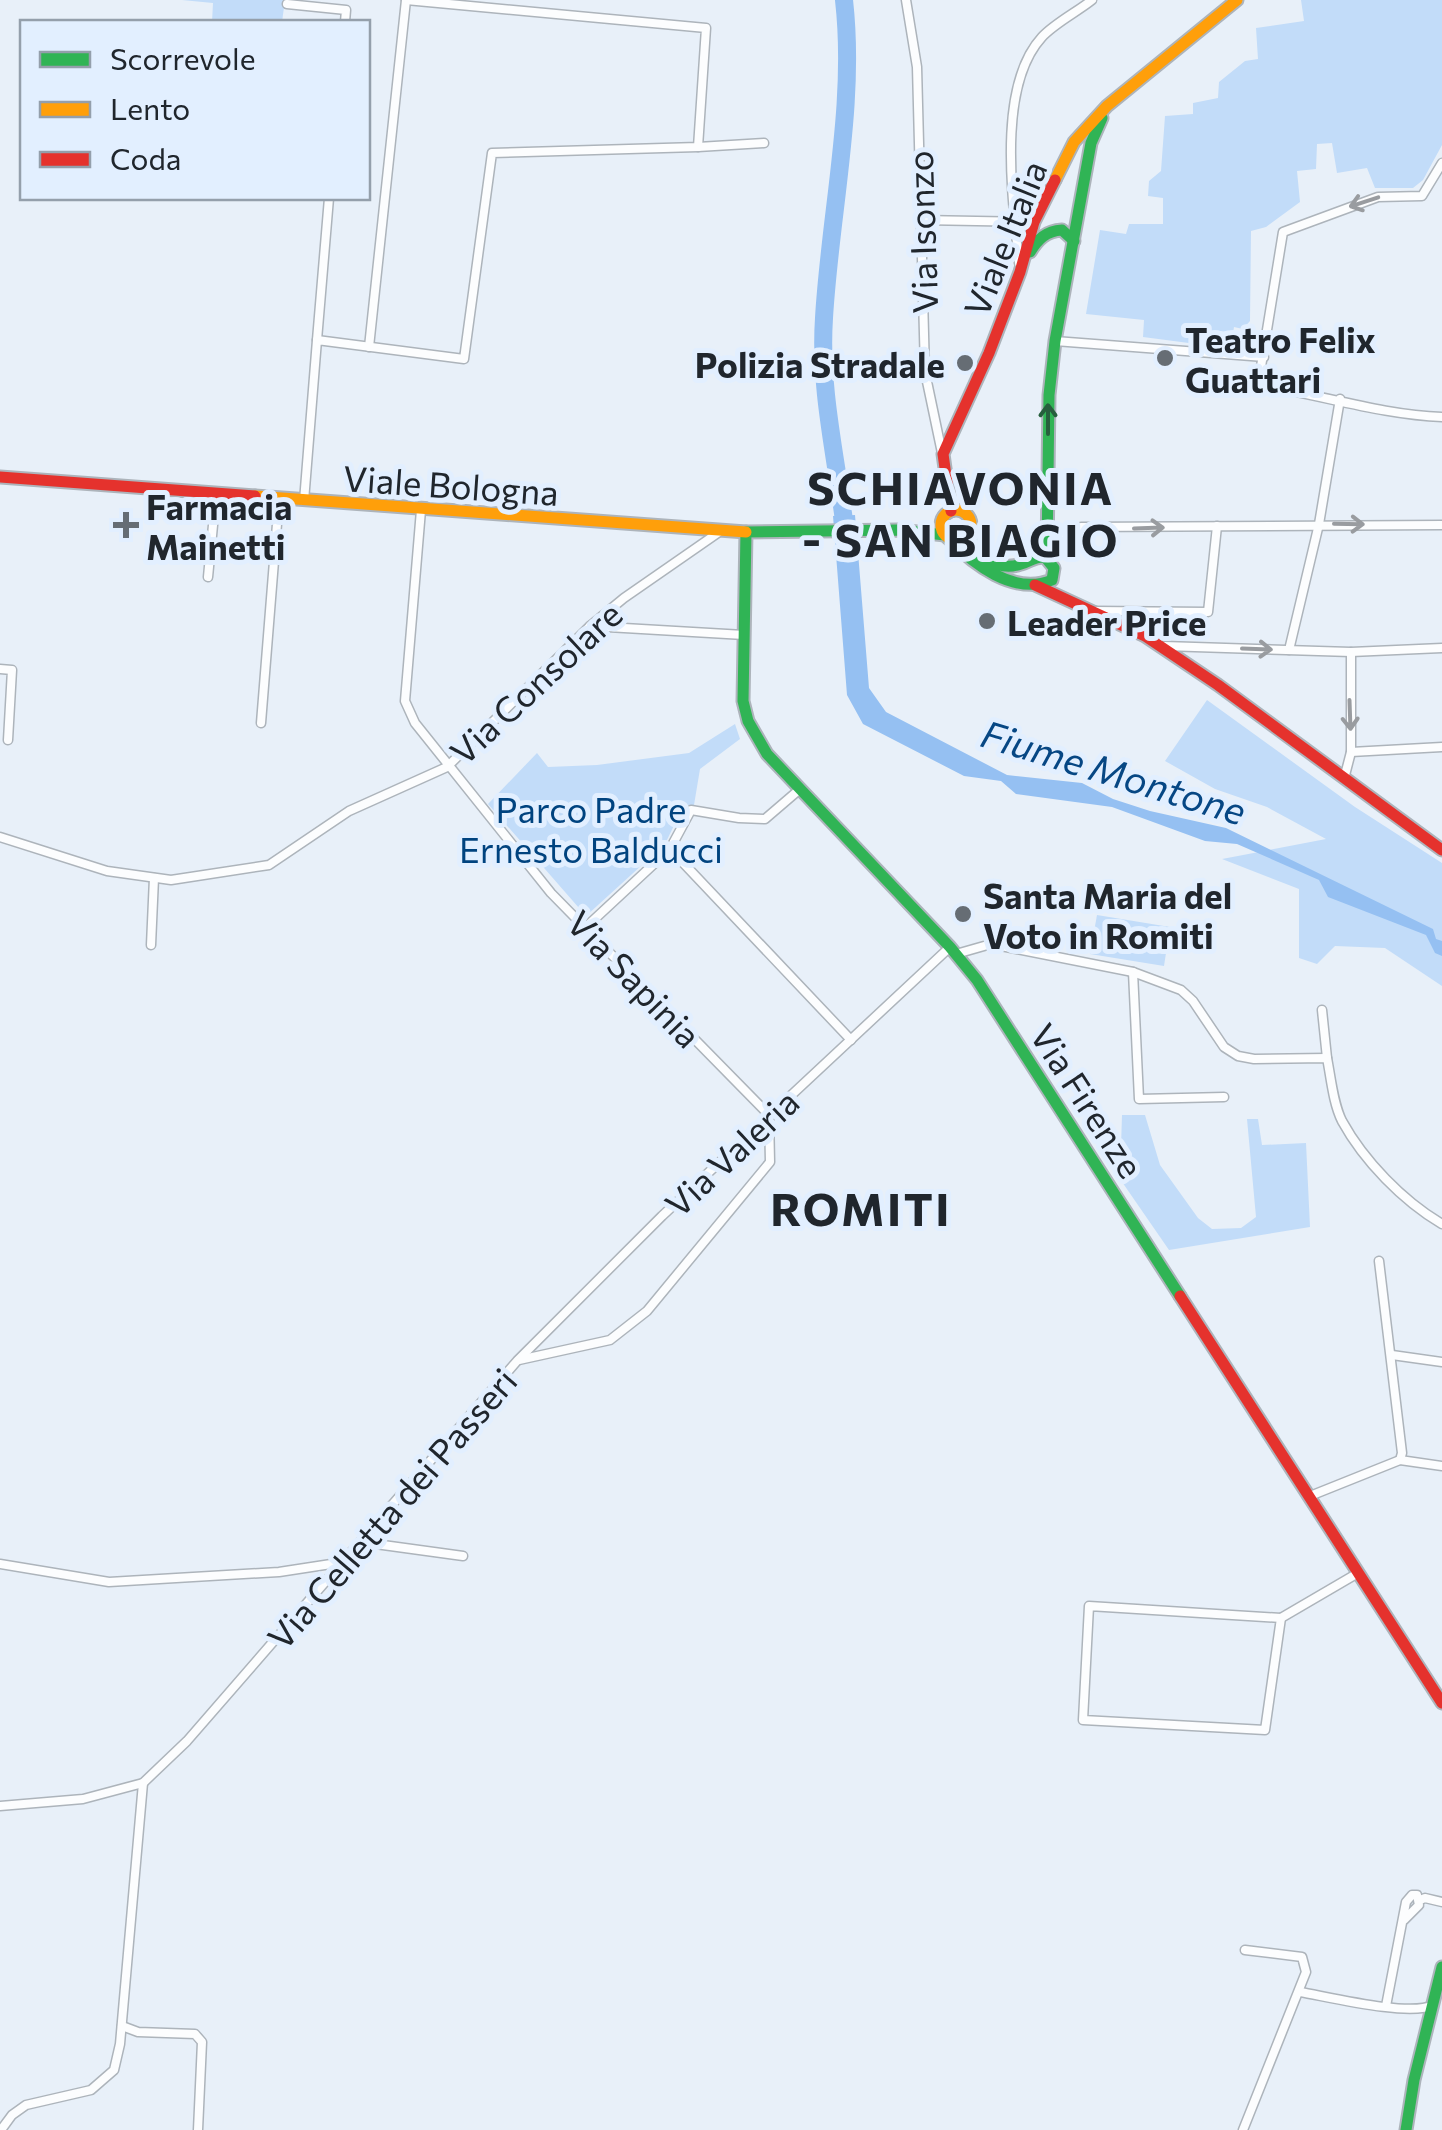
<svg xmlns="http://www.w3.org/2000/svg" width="1442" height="2130" viewBox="0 0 1442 2130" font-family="Commissioner,sans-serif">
	<rect width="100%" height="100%" fill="#e8f0f9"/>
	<g fill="#c2dcf9">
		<path d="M182,0h103l-3,22h-70l1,-19z"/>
		<path d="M1301,0h141v145l-19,35 -10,8h-38l-8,-20 -30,5 -5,-30 -15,1 -1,25 -19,2 3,31 -34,25 -15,4 -1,90 -7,8 -9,-2 -1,6 -13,-2 -2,7 -11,-1 -3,8 -61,-8 1,-17 -58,-6 14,-84 26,4 3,-10h34v-26l-15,-2 1,-15 12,-10 4,-55 28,-2v-11l25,-5 1,-16 26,-21 13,-2 -2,-31 48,-7z"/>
		<path d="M1207,700l148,107 87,56v123l-57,-38 -50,-2 -18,18 -18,-6v-69l-77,-30 104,-20 -59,-32 -52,-18 -50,-28z"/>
		<path d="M735,724l5,15 -40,30 -6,36h-10l-19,39 -79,72 -98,-112 49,-51 11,14 49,-2 92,-12z"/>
		<path d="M1097,915l73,12 -6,39 -74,-12z"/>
		<path d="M1122,1115h23l15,50 38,53 14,11 29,-1 15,-11 -9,-98h11l4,26 44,-2 4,84 -141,23 -49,-71z"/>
	</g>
	<path fill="#95c0f2" d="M855,515l14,173 17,24 121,63 75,8 31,16 37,12 76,17 207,101 3,10 6,2v15l-7,-3 -9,-18 -98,-38 -9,-17 -82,-36 -32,-3 -93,-34 -96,-13 -15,-13 -37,-5 -101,-52 -16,-29 -14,-179z"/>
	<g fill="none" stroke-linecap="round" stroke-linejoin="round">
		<path stroke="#95c0f2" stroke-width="18" d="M844,0c12,105 -14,213 -20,318 -5,75 14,146 22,219"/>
		<g stroke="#adb4bb" stroke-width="11">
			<g id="street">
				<path d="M906,0l11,67 8,305 17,81"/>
				<path d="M287,4l59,6 -1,12"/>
				<path d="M698,147l66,-4"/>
				<path d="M1442,163l-20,33 -44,1 -95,35 -25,153c61,9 123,30 184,32"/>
				<path d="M921,220l113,2"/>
				<path d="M1019,263c-6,-63 -23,-176 23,-226 13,-14 35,-25 50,-37"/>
				<path d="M317,340l12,-142"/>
				<path d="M1055,341l209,16"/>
				<path d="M369,347l37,-347"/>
				<path d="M304,501l13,-161 147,19 28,-206 206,-6 8,-119 -300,-28"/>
				<path d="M421,510l-16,191 10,22 136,170 218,222 1,47 -123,149 -37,29 -91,20"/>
				<path d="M1052,553l4,-15 25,-11 361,-2"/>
				<path d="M208,577l8,-83"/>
				<path d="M1094,611l114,1 9,-86"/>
				<path d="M590,626l154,9"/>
				<path d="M1164,646l187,6 91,-4"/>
				<path d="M1289,650l30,-126 21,-125"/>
				<path d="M0,669l12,1 -4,70"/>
				<path d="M261,723l18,-224"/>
				<path d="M1351,752l91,-5"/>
				<path d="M1344,779l7,-27v-100"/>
				<path d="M0,837l107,34 64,9 98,-15 80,-54 98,-44 143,-141 34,-28 98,-68"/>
				<path d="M670,849l21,-39 48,8 26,1 35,-30"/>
				<path d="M586,927l84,-78 181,191"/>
				<path d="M151,945l3,-67"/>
				<path d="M956,954l35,-10 142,28 48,18 12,11 31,46 14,9 16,3 73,-1c4,20 6,45 15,63 22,40 61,80 100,103"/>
				<path d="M1133,972l6,127 85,-2"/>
				<path d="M1322,1010l5,48"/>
				<path d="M1379,1261l23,192 -2,7"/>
				<path d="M1392,1355l50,7"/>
				<path d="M1310,1496l90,-36 42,6"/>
				<path d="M361,1542l102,14"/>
				<path d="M0,1564l109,18 170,-10 65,-10"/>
				<path d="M1089,1606l192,12 -16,112 -182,-10z"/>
				<path d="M1281,1618l77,-45"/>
				<path d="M0,1806l83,-7 60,-16 44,-42 330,-380 145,-145 288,-269"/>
				<path d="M1420,1900l5,-2 17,4"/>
				<path d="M1300,1992c29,5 110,25 133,13"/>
				<path d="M1386,2006l20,-104 6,-7h5l2,10 -15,15"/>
				<path d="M122,2026l16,6 57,2 7,8 -4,88"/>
				<path d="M1,2130l11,-15 14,-10 65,-15 23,-20 6,-26 23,-261"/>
				<path d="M1243,2130l63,-158 -4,-15 -57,-7"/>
			</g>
		</g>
		<g stroke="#adb4bb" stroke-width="15">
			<g id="fast">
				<path d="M1030,252c8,-13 16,-21 32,-22l12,11"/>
				<path d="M945,535l-46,-5 -153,2 -3,169 5,20 19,33 183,193 27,33 203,316"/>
				<path d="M948,538c25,26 66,58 104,42l2,-12 -9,-11c-10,-1 -14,4 -24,7 -26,9 -43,-11 -50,-34"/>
				<path d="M1047,557l2,-162 6,-54 36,-198 11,-25"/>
				<path d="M1406,2130l8,-50 28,-113"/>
			</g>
		</g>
		<g stroke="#adb4bb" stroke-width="15">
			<g id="slow">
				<path d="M1055,180l19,-38 33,-36 130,-106"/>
				<path d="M255,496l491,36"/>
				<circle cx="956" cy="525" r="15"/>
			</g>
		</g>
		<g stroke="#adb4bb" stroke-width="15">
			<g id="jam">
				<path d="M0,477l255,19"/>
				<path d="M951,511l-8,-57 46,-101 31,-81 14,-50 21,-42"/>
				<path d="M1035,585l110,51 73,49 224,165"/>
				<path d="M1180,1296l262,407"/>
			</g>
		</g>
		<use href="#street" stroke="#fcfdfe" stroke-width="8"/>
		<use href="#fast" stroke="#30b455" stroke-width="11"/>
		<use href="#slow" stroke="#ff9f0a" stroke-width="11"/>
		<use href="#jam" stroke="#e5322d" stroke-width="11"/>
	</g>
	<defs><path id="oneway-shaft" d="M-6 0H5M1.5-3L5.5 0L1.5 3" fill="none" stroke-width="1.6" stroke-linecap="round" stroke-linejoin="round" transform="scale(2.5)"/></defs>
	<g stroke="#999ca0">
		<use href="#oneway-shaft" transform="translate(1364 202) rotate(162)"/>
		<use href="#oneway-shaft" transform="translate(1349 524) rotate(1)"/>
		<use href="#oneway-shaft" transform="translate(1149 528) rotate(-2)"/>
		<use href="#oneway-shaft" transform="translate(1257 649) rotate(2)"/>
		<use href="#oneway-shaft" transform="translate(1350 715) rotate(88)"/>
	</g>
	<use stroke="#265f3d" href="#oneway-shaft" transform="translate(1048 419) rotate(-90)"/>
	<g fill="#666d74" stroke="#e2efff" stroke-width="4">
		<circle cx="1165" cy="358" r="10"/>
		<circle cx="965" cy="363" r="10"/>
		<path d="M121 510h10v10h10v10h-10v10h-10v-10h-10v-10h10z"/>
		<circle cx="987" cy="621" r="10"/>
		<circle cx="963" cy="914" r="10"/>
	</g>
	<g text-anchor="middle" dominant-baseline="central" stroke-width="10" stroke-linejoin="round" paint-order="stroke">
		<g font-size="35" fill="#20262d" stroke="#e2efff">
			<text transform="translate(921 232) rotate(-92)">Via Isonzo</text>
			<text transform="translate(1004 238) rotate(-68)">Viale Italia</text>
			<text transform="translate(451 484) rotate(4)">Viale Bologna</text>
			<text transform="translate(535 682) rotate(-43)">Via Consolare</text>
			<text transform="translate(635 978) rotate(46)">Via Sapinia</text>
			<text transform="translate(1088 1100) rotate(57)">Via Firenze</text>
			<text transform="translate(731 1152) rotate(-43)">Via Valeria</text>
			<text transform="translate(391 1508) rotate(-49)">Via Celletta dei Passeri</text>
		</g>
		<g font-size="35" font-weight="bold" fill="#20262d" stroke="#e2efff" text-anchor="start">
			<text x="1185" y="338">Teatro Felix<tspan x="1185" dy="40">Guattari</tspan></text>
			<text x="945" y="363" text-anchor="end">Polizia Stradale</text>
			<text x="146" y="505">Farmacia<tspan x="146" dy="40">Mainetti</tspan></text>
			<text x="1007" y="621">Leader Price</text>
			<text x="983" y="894">Santa Maria del<tspan x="983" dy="40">Voto in Romiti</tspan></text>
		</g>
		<g font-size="35" fill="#00437f" stroke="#e2efff">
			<text x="591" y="808">Parco Padre<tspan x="591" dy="40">Ernesto Balducci</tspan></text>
		</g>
		<g font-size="38" font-style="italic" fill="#064784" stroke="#e2efff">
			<text transform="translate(1114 771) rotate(17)">Fiume Montone</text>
		</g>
		<g font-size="45" font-weight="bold" letter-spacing="2.5" fill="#20262d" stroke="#e2efff">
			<text x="961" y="486">SCHIAVONIA<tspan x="961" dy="52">- SAN BIAGIO</tspan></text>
			<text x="861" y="1207">ROMITI</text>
		</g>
	</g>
	<rect x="20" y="20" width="350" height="180" fill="#e2efff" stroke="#949fab" stroke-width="2.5"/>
	<rect x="40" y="52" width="50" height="15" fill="#30b455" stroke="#949fab" stroke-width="2.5"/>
	<text x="110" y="70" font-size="30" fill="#20262d">Scorrevole</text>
	<rect x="40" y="102" width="50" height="15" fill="#ff9f0a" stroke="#949fab" stroke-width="2.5"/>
	<text x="110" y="120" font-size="30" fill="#20262d">Lento</text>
	<rect x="40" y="152" width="50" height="15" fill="#e5322d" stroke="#949fab" stroke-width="2.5"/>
	<text x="110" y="170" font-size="30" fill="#20262d">Coda</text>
</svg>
